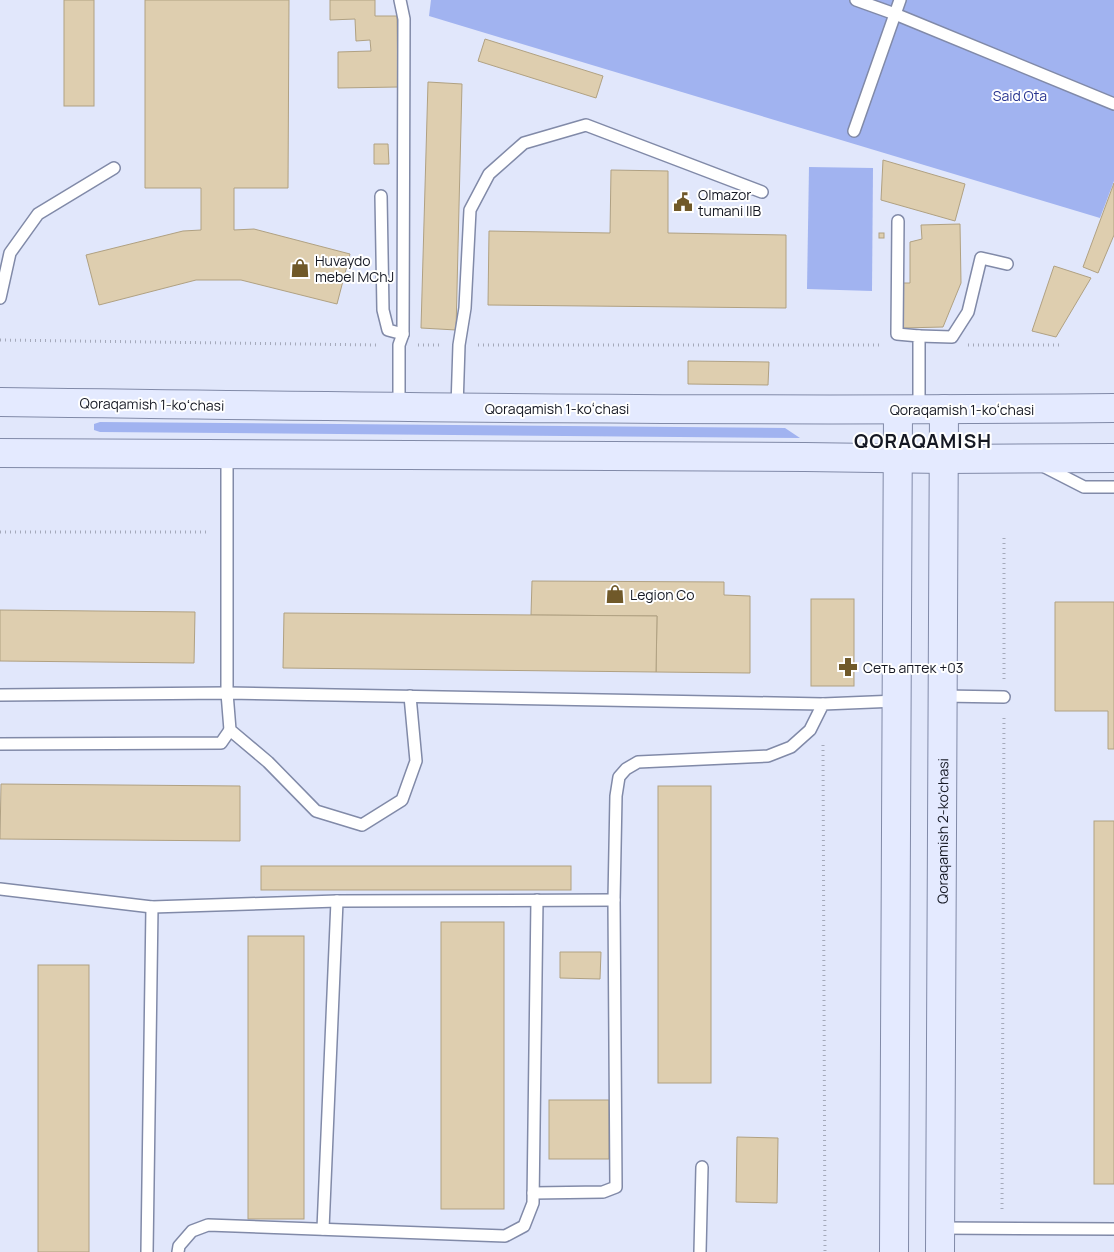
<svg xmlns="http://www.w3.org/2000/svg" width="1114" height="1252" viewBox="0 0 1114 1252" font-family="Manrope,sans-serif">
	<rect width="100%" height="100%" fill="#e1e7fb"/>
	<g fill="#a1b3f0">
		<path d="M431,0h683v181l-14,37 -671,-202z"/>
		<path d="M809,167l64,1 -1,123 -65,-2z"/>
		<path d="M100,422l685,6 15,10 -700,-6 -6,-2v-6z"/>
	</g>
	<g fill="#deceaf" stroke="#b0a182">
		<rect x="64" y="0" width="30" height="106"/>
		<path d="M145,0h144l-1,188h-54v42l20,-1 96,25 -13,50 -96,-24h-45l-97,25 -13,-50 97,-24 18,-1v-42h-56z"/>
		<path d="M330,0h45v16h22l1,71 -60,1v-36l33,-1 -1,-11 -14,1 -1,-22 -25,1z"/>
		<path d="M485,39l118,37 -7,22 -118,-37z"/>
		<path d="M428,82l34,2 -6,246 -35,-2z"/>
		<path d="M374,144h14l1,20h-15z"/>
		<path d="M883,160l82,24 -10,37 -74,-21z"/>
		<path d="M611,170l57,1v62l118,2v73l-298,-3 1,-74 121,2z"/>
		<path d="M1114,183v52l-16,38 -15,-6z"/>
		<path d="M960,224l1,59 -18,44 -41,1 -1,-45h9v-41l12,-3 -1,-14z"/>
		<rect x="879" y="233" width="5" height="5"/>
		<path d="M1054,266l37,12 -35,59 -24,-6z"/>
		<path d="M688,361l81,1 -1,23 -80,-1z"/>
		<path d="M532,581l192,1v13l26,1v77l-94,-1 1,-56 -126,-1z"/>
		<rect x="811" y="599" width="43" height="87"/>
		<path d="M1055,602h59v147h-6v-38h-53z"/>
		<path d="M0,610l195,2 -1,51 -194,-2z"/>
		<path d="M284,613l373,3 -1,56 -373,-4z"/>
		<path d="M1,784l239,2v55l-240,-2z"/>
		<rect x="658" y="786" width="53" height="297"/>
		<rect x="1094" y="821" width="20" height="363"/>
		<rect x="261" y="866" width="310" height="24"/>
		<rect x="441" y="922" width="63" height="287"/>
		<rect x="248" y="936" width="56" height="283"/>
		<path d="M560,952h41l-1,27 -40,-1z"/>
		<rect x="38" y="965" width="51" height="287"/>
		<rect x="549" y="1100" width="60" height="59"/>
		<path d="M737,1137l41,1 -1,65 -41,-1z"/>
	</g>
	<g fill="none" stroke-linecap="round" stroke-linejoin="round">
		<g stroke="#818aa8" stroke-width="14">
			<g id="service">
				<path d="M856,0l39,14 219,90"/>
				<path d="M854,131l46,-131"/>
				<path d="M381,196l2,114 5,20 15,4"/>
				<path d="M898,221l-1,113 22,2v74"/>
				<path d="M0,298l10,-45 28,-39 76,-46"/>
				<path d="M919,336l33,1 16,-25 13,-54 26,6"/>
				<path d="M457,407l2,-62 6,-37 5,-98 19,-36 35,-31 62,-18 176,67"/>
				<path d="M399,408v-63l4,-11 1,-315 -4,-19"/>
				<path d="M227,454v239l3,37 38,32 48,49 46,14 40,-25 14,-39 -6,-65"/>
				<path d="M1041,465l43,22h30"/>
				<path d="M0,695l227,-2 596,11"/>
				<path d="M943,696l61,1"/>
				<path d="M0,744l221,-1 9,-13"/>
				<path d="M0,889l152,18 185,-6 277,-1"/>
				<path d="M533,1193l70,-1 13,-5 -2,-287 2,-104 3,-19 7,-8 12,-7 130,-6 23,-9 19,-17 13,-26 74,-3"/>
				<path d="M940,1228l174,1"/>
				<path d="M323,1229l14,-328"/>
				<path d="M147,1252l5,-345"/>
				<path d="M178,1252l1,-6 13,-15 16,-6 297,11 19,-10 9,-23 4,-303"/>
				<path d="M700,1252l2,-85"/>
			</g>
		</g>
		<g stroke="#818aa8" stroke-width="30">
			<g id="secondary">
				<path d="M0,402c371,5 743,10 1114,6"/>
				<path d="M0,453l805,4 139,2 170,-1"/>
				<path d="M894,1252l4,-842"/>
				<path id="s1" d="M940,1252l4,-843"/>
			</g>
		</g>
		<g stroke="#a4a9ba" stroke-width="3" stroke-dasharray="1 4" stroke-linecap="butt">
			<path d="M0,340l377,5"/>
			<path d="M418,345h21"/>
			<path d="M478,345h404"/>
			<path d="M968,345h92"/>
			<path d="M0,532h209"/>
			<path d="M1004,679v-141"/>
			<path d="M823,745l2,507"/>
			<path d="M1002,1209l2,-494"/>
		</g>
		<use href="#service" stroke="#fff" stroke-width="11"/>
		<use href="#secondary" stroke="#e4eaff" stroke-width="28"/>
	</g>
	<defs>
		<g id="civic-bare" transform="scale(1.5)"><path d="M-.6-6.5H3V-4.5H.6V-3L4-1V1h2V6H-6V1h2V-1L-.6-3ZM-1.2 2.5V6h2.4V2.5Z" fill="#705929" stroke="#fff" stroke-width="2.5" paint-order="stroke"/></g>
		<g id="shop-bare" transform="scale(1.5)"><path d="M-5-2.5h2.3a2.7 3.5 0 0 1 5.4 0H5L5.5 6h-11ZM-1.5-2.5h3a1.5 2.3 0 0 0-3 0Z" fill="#705929" stroke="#fff" stroke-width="2.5" paint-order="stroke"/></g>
		<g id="pharmacy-bare" transform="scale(1.5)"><path d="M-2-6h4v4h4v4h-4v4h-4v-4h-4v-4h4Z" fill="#705929" stroke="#fff" stroke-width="2.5" paint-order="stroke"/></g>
	</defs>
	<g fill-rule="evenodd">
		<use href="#civic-bare" x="683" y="202"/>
		<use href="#shop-bare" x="300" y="268"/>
		<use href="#shop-bare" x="615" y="594"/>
		<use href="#pharmacy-bare" x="848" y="667"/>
	</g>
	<g text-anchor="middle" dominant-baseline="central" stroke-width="4" stroke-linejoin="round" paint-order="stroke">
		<g font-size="14" fill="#293590" stroke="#fff">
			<text x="1020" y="95">Said Ota</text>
		</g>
		<g font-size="14" fill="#151823" stroke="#fff" text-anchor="start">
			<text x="698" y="194">Olmazor<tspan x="698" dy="16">tumani IIB</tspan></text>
			<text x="315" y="260">Huvaydo<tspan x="315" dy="16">mebel MChJ</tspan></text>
			<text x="630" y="594">Legion Co</text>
			<text x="863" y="667">Сеть аптек +03</text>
		</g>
		<g font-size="14" fill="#151823" stroke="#fff">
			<text transform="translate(152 404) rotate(1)">Qoraqamish 1-koʻchasi</text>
			<text x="557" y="408">Qoraqamish 1-koʻchasi</text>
			<text x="962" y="409">Qoraqamish 1-koʻchasi</text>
			<text stroke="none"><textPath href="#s1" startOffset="421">Qoraqamish 2-ko'chasi</textPath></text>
		</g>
		<g font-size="19" font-weight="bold" letter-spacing="1" fill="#151823" stroke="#fff">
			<text x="923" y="441">QORAQAMISH</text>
		</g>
	</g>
</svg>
